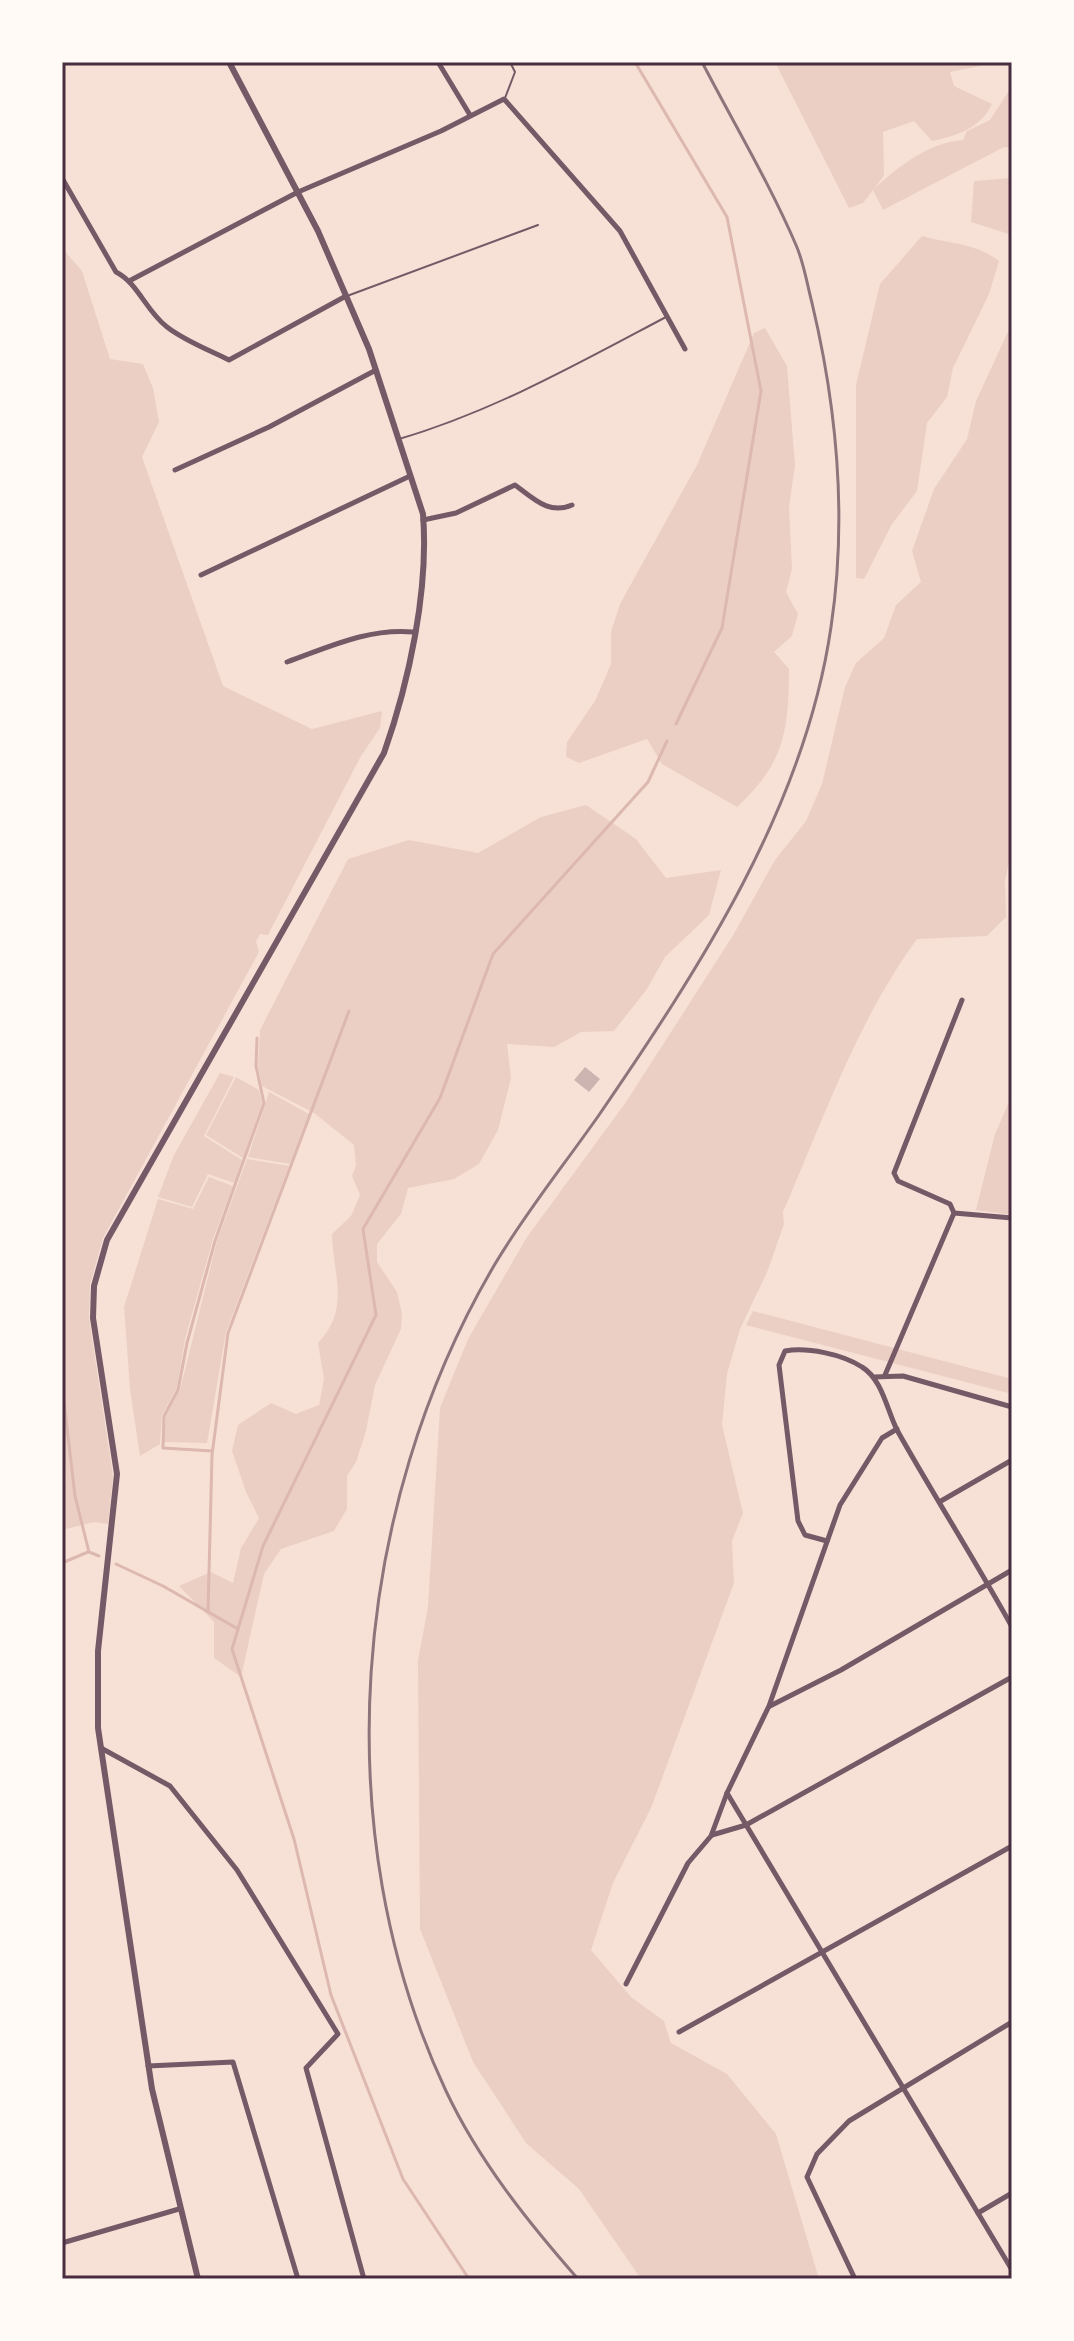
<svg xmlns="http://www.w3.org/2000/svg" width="1074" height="2341" viewBox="0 0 1074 2341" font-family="Barlow,sans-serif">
	<rect width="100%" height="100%" fill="#f7e1d7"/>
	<g fill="#ebcfc5">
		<path d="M775,62h210v3l-35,7 4,14 38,18c-11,24 -36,32 -60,37l-18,-20 -31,11 1,43 -9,13c24,-22 55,-46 88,-48l4,-9 23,-11 22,-34v62l-8,-1 -121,63 -10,-20 -10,13 -14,5z"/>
		<path d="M1012,178v57l-41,-13 3,-41z"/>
		<path d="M922,236c28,8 54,7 77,25l-10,33 -36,74 -6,29 -20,26 -10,68 -25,33 -28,55 -8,-1v-193l24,-101z"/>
		<path d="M62,248l20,23 28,88 33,5 10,24 6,34 -17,35 81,229 89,43 70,-18 -2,17 -19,28 -93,179 -8,-1 -4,8 3,10 -156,286 -13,47 -1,33 24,158 -5,48 -14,-2 -32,8z"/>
		<path d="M1012,323v525l-7,33 1,36 -19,19 -70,3c-60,82 -93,179 -134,273l1,12 -16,46 -28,59 -13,45 -5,51 21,88 -11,28 2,42 -83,225 -38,75 -22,67 40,47 33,24 7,22 56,31 49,60 43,145h-178l-62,-90 -53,-46 -53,-81 -53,-133 -2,-269 10,-53 12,-199 28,-69 59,-102 99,-135 106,-165 43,-77 31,-39 16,-37 23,-97 11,-24 28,-25 12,-33 25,-23 -9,-31 22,-62 33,-50 9,-38z"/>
		<path d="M765,328l22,38 8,99 -6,42 3,62 -6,23 12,22 -6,22 -18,16 15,17c0,62 -5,95 -52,138l-75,-43 -15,-25 -68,24 -13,-6 1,-15 28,-41 16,-37v-32l9,-28 77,-139 57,-132z"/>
		<path d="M586,805l50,34 30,39 55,-8 -12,45 -44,42 -18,32 -33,42 -33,1 -27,15 -47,-3 4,34 -13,52 -19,34 -25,15 -46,9 -7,26 -24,30v18l20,30 5,21 -1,16 -26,56 -9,46 -10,31 -9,14v33l-13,22 -53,18 -17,25 -23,103 -27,-19v-36l-35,-36 32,-14 22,11 8,-35 18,-30 -13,-26 -14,-41 6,-26 33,-22 25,11 23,-9 5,-26 -6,-36c33,-35 15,-67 14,-109l19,-18 9,-21 -8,-19 4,-11 -2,-20 -40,-32 -52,-27 -4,-20 2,-36 88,-171 61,-19 69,13 63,-36z"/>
		<path d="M220,1073l14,4 -30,59 38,24 -8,23 -26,-9 -16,33 -34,-10 16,-42z"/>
		<path d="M236,1077l23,13 3,13 -19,55 -37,-23z"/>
		<path d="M269,1092l40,22 -19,50 -42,-7z"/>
		<path d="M1012,1095v120l-36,-5 19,-76z"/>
		<path d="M247,1159l42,7 -63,166 -19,111 -43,-1 2,-27 14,-25 37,-149z"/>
		<path d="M209,1177l24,9 -20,53 -28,100 -8,49 -15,27 -2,29 -20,12 -10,-67 -6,-82 34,-108 35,10z"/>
		<path d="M753,1311l259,68v15l-266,-69z"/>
	</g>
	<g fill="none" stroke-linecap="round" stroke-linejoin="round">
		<g stroke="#dcb8b0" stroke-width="3">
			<path d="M635,62l92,155 34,174 -39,237 -46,96"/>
			<path d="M62,1385l13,111 14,56 10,4"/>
			<path d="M212,1451l-49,-3 1,-32 14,-26 9,-47 28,-102 49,-138 -8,-37 1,-28"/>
			<path d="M62,1563l26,-11"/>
			<path d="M116,1564l47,22 75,43"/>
			<path d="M208,1612l4,-157 16,-122 121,-322"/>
			<path d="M469,2279l-66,-100 -72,-184 -37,-156 -62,-190 31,-103 113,-231 -13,-86 77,-131 53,-144 155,-172 19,-41"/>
		</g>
	</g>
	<path fill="#ccb4b1" d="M585,1067l15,12 -11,13 -15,-12z"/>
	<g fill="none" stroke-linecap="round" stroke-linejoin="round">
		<g stroke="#755966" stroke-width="2">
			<path d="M505,98l10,-26 -5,-10"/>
			<path d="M347,296l191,-71"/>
			<path d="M399,439c95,-28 180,-76 267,-122"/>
		</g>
		<g stroke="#755966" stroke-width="5">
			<path d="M438,62l32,53"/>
			<path d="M62,178l54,94c22,11 30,39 51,55 18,14 42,23 62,33l117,-64"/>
			<path d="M131,280l167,-88 143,-61 63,-32 116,132 65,118"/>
			<path d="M175,470l94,-43 107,-57"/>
			<path d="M423,520l33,-7 59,-28c19,14 34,30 57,20"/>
			<path d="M201,575l209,-99"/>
			<path d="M287,662c42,-15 81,-34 126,-30"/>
			<path d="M954,1213l58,5"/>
			<path d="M885,1375l69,-162 -4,-9 -52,-23 -4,-8 68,-173"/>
			<path d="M874,1377l29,-1 109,31"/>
			<path d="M941,1501l71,-41"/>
			<path d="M827,1541l-22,-6 -7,-14 -19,-156 6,-14c22,-4 57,3 77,16 20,12 25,43 35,63 37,66 78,130 115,197"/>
			<path d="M770,1706l71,-36 171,-100"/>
			<path d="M101,1748l69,38 67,84 101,164 -32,34 58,211"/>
			<path d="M727,1793l285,477"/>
			<path d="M712,1835l34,-10 266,-148"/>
			<path d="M626,1984l62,-121 23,-27 16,-43 42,-87 71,-201 42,-67 15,-9"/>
			<path d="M679,2032l333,-186"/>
			<path d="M148,2066l85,-4 65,217"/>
			<path d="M978,2213l34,-20"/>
			<path d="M62,2243l117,-34"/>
			<path d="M855,2279l-48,-102 10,-23 32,-33 163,-99"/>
		</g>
		<path stroke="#755966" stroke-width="6" d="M198,2279l-46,-190 -54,-361v-77l19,-177 -24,-156 1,-32 13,-46 277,-487c25,-71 45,-163 39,-239l-54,-165 -51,-118 -89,-169"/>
		<path stroke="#8f747c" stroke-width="3" d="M578,2279c-50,-57 -99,-118 -132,-188 -121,-258 -95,-583 49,-827 31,-52 69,-99 104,-149 100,-146 206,-308 232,-488 16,-107 6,-219 -19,-324 -5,-19 -8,-40 -16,-58 -27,-63 -63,-123 -94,-183"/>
	</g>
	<rect width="1074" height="2341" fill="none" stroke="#fffaf5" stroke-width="128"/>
	<rect x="64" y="64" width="946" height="2213" fill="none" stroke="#4a2c40" stroke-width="3"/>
</svg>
